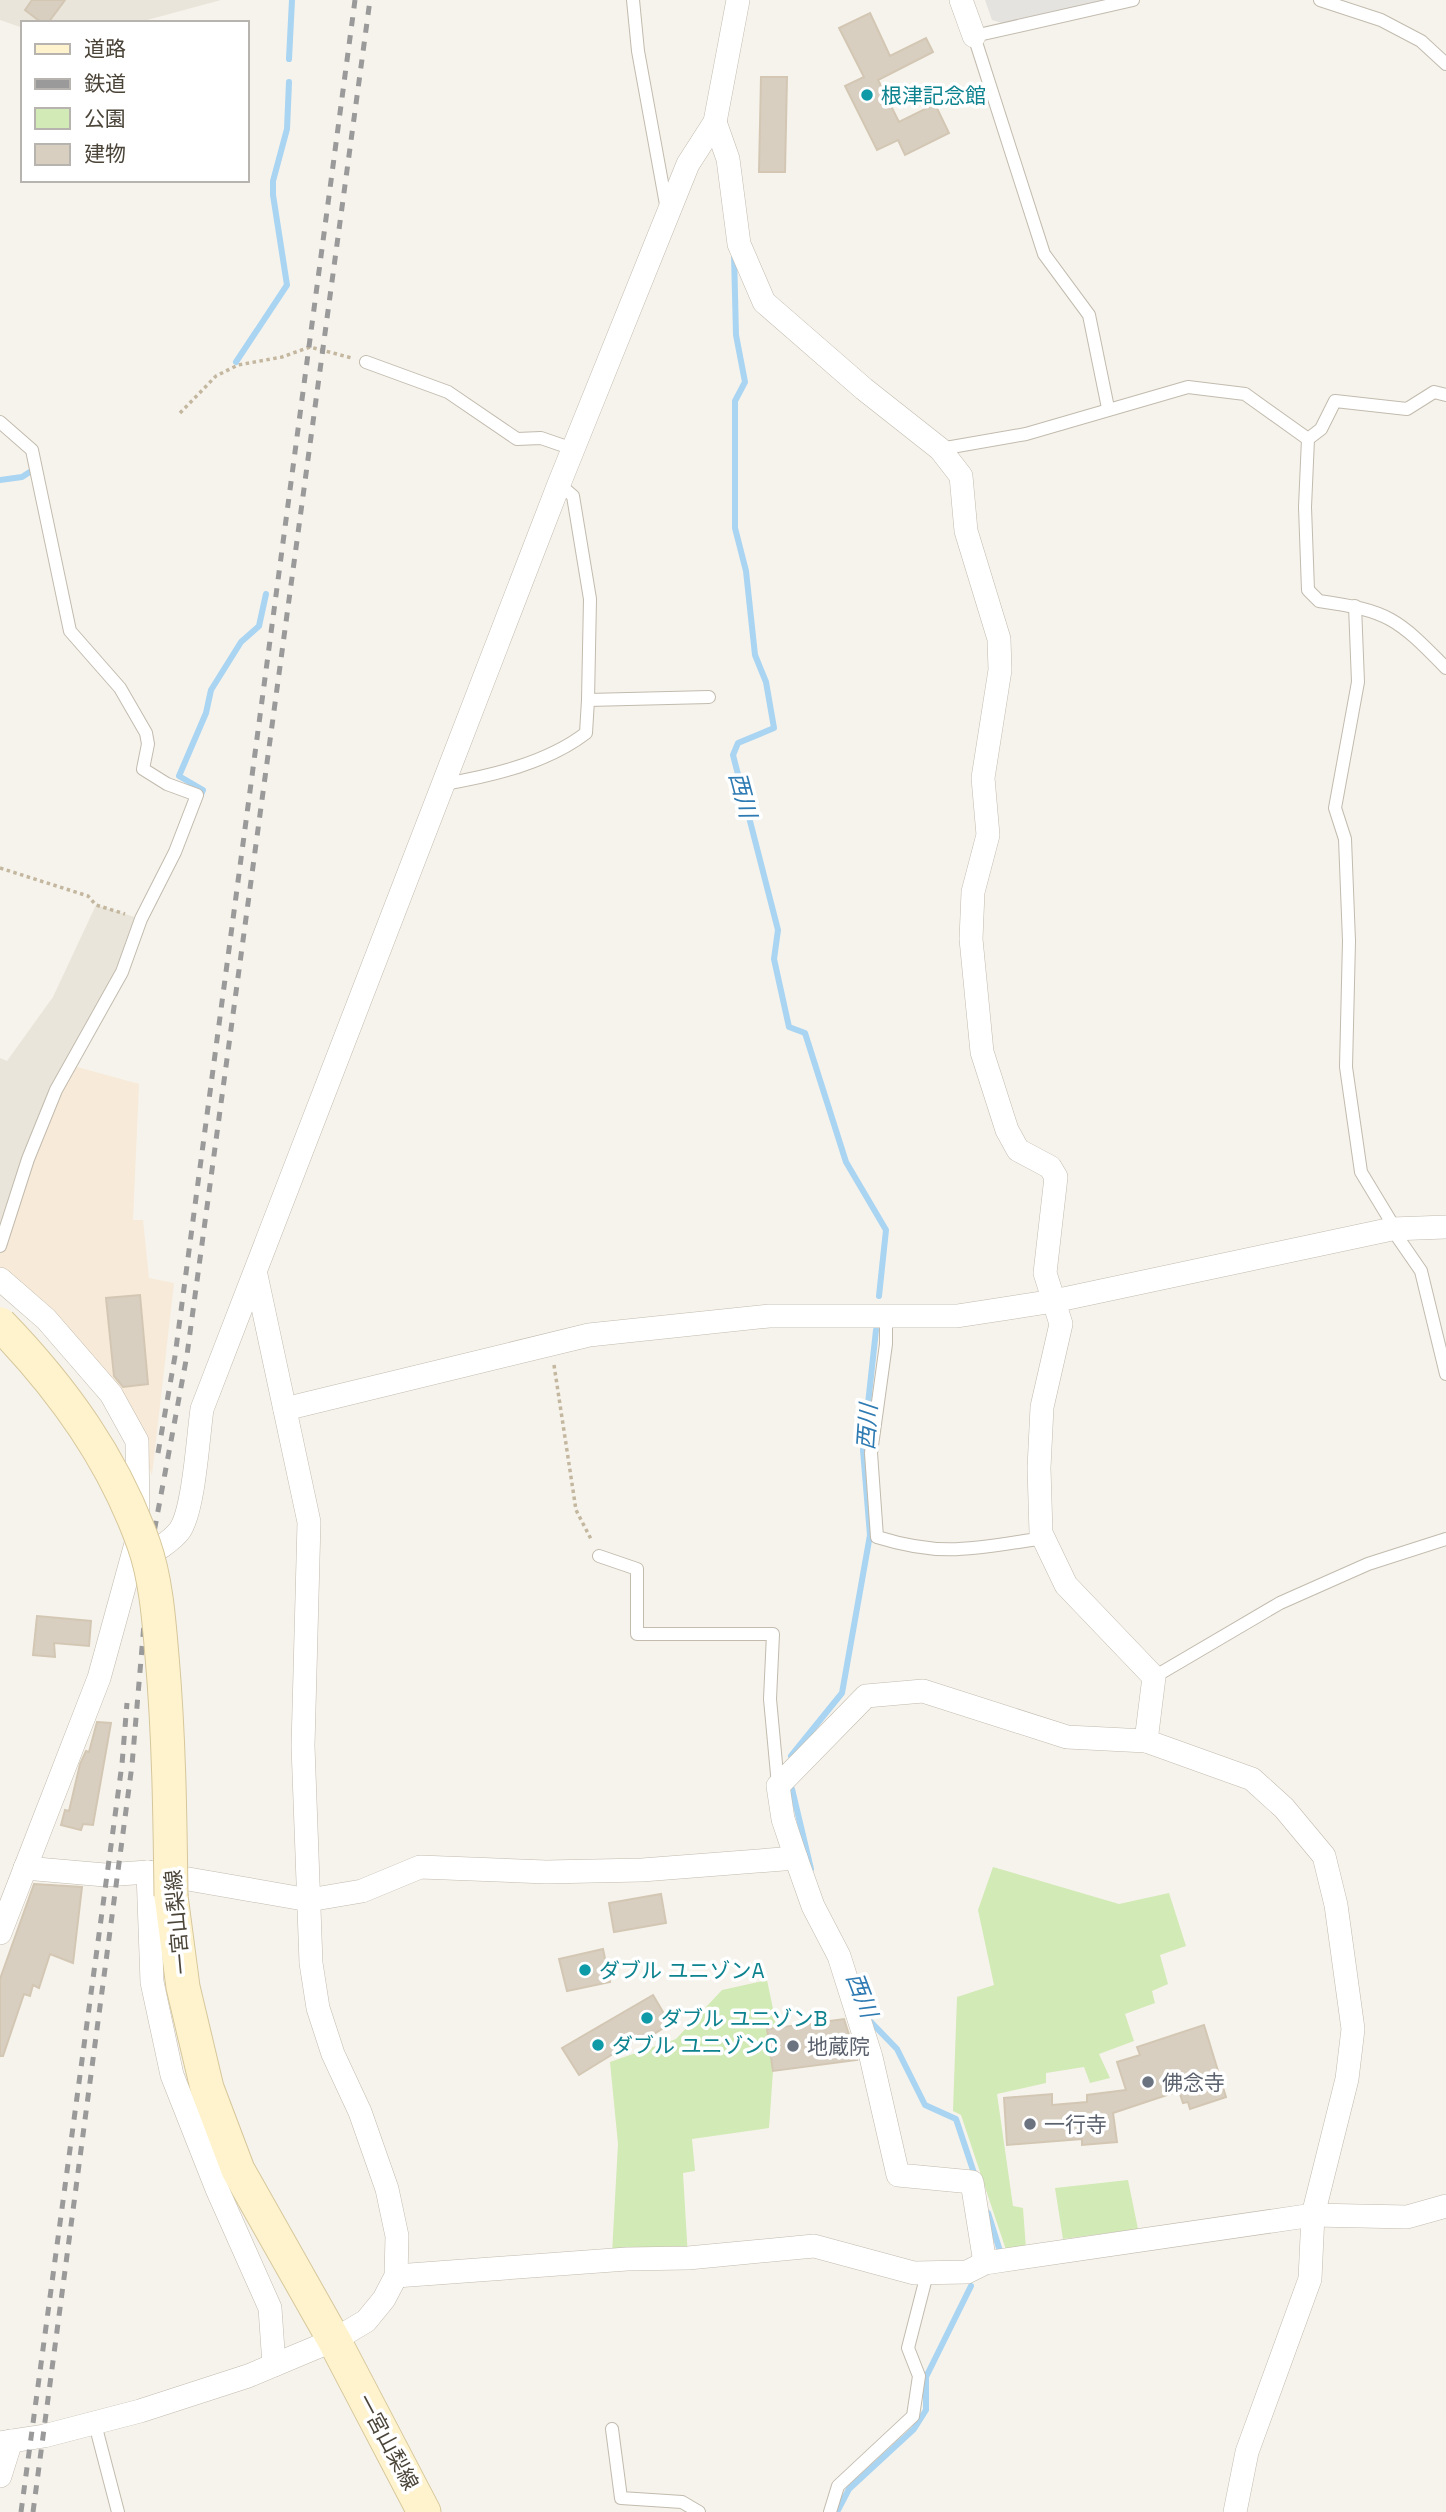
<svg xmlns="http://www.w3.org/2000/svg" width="1446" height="2512" viewBox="0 0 1446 2512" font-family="'Space Grotesk','Noto Sans JP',sans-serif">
	<rect width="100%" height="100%" fill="#f6f3ec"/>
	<g fill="#eae5da">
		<path d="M0,0h221l-85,23h-113v5l-23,-8z"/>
		<path d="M96,905l45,14 -19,53 -66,118 -56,156v-188l7,3 46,-64z"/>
	</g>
	<path fill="#f7ead8" d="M70,1065l69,19 -6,136h10l6,58 25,5 -22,192 -15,-34 -137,-162v-33z"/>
	<g fill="#d2eab5">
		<path d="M993,1867l126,37 50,-11 17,53 -26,9 8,29 -16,7 3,12 -30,11 9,27 -35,13 11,24 -20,5 -6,-16 -38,6v10l-49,11 16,112 10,2 3,41 -20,1 -45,-135 -8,-4 4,-114 37,-12 -16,-75z"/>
		<path d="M767,1980l10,48 -10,2 6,41 -4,57 -77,11 3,32 -12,2 5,85 -76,-5 6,-109 -8,-82 66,-23 46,-49z"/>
		<path d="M1128,2180l10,49 -75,10 -8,-51z"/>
	</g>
	<path fill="#e5e3e0" d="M985,0h123l-99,25 -17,-5z"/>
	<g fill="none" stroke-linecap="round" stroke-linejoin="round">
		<g stroke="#a9d4f2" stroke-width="6">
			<path d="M289,59l3,-59"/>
			<path d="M734,254l2,81 9,47 -10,19v127l11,43 9,84 11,27 8,46 -36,15 -5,12 45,175 -4,29 15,68 16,6 41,129 40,68 -7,66"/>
			<path d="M236,362l51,-77 -14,-90v-14l14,-52 2,-47"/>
			<path d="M0,480l22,-3 14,-9"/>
			<path d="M200,797l3,-7 -24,-14 27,-63 5,-23 30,-48 18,-16 7,-32"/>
			<path d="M791,1756l51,-63 28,-158 -7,-85 13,-120"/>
			<path d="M792,1789l19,80"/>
			<path d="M868,2019l29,30 28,56 31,14 19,57"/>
			<path d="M988,2213l12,38"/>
			<path d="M837,2512l12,-23 65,-60 12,-19v-33l45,-91"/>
		</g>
	</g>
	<g fill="#d8cfc1" stroke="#d3c7b4" stroke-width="2">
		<path d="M32,0h33l-17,23h-6l-17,-13z"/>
		<path d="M870,13l20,43 36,-18 7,14 -55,28 21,42 36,-18 14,29 -44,22 -7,-15 -21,10 -32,-64 19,-9 -25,-49z"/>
		<path d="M761,77h26l-2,95h-26z"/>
		<path d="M140,1295l8,89 -25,3 -9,-11 -8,-78z"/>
		<path d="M37,1616l54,5 -2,25 -35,-3 1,14 -22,-2z"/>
		<path d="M97,1722l14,1 -18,102 -10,-1 -2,6 -20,-5 4,-15 4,1 11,-47 6,-13 3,1z"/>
		<path d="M34,1884l48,3 -9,76 -23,-9 -11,34 -6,-3 -3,11 -6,-2 -21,62h-3v-77z"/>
		<path d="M661,1894l5,29 -52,9 -5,-29z"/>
		<path d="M603,1949l7,33 -43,9 -8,-32z"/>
		<path d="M653,1995l17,29 -29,18 -2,-4 -60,37 -17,-27z"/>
		<path d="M844,2019l13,41 -84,11 -6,-42z"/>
		<path d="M1204,2025l22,72 -36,12 -2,-7 -5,1 -4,-12 -66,22 4,29 -35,3v-6l-75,6 -3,-47 48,-4v11l35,-3v-7l39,-5 -9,-28 23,-7 -3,-8z"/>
	</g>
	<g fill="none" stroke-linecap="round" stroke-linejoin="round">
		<g stroke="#c2bbae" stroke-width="14">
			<g id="lane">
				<path d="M633,0l5,51 29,159"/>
				<path d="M1320,0l61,20 40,21 25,23"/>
				<path d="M366,362l82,30 69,47 24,-1 32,11"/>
				<path d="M1108,408l-19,-93 -45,-61 -70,-218 159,-36"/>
				<path d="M0,422l32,28 38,181 50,57 26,45 2,11 -5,25 24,15 30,11 -22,57 -34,67 -19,53 -66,118 -28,69 -28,87"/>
				<path d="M1308,439l13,-10 14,-28 72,8 27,-17 12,3"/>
				<path d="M940,449l86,-15 162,-47 57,7 63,45 -3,68 3,83 11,11c70,10 78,17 127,67"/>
				<path d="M559,484l14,12 17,103 -2,101 121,-3"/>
				<path d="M1355,606l3,76 -23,126 10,31 4,102 -3,126 15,105 29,48 2,9 29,42 25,103"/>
				<path d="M444,784c47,-8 103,-21 142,-51l2,-33"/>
				<path d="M886,1316v28l-15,109 6,84c67,21 99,11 167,1"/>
				<path d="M599,1556l38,13v65h136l-3,65 8,86"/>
				<path d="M1154,1677l126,-74 88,-39 78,-25"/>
				<path d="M95,2424l23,88"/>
				<path d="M612,2429l9,69 61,4 17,10"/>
				<path d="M830,2512l8,-26 75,-70 6,-40 -11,-28 19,-74"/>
			</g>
		</g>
		<g stroke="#c2bbae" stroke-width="24">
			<g id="street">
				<path d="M961,0l13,36"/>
				<path d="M715,122l13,37 11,85 25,58 100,87 76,60 21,27 5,55 33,108 1,31 -17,108 5,57 -15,57 -2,47 11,113 25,78 11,20 32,17 6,10 -11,96 16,51 -19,83 -3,61 2,65 25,52 88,92 -8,64"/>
				<path d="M0,1279l46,40 65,75 26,47 1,76"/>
				<path d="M285,1409l304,-74 180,-19h188l97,-15 338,-72 54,-2"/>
				<path d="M140,1555v4c13,-6 32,-18 40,-29 14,-21 18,-93 22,-121l357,-925 129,-320 27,-42 23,-122"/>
				<path d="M25,1868l80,7 43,-3 161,28 53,-9 58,-24 126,5 96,-2 154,-12"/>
				<path d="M148,1872l4,110 20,93 45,114 53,119 4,57"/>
				<path d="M0,1933l99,-255 38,-138"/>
				<path d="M985,2263l-13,-81 -74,-7 -27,-118 -32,-101 -26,-50 -17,-48 -13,-39 -5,-33 88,-90 57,-5 144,46 79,4 106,38 32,29 40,48 12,49 17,124 -6,50 -34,136 -3,64 -63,173 -12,60"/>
				<path d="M396,2276l231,-17 61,-1 126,-12 100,27 53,-1 18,-9 328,-48 94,2 39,-11"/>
				<path d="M0,2443l44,-7 96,-25 108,-35 86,-36 32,-19 18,-22 12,-23 1,-40 -10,-47 -27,-77 -27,-58 -15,-46 -7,-45 -8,-217 6,-224 -53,-247"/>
				<path d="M0,2476l11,-35"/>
			</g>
		</g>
		<g stroke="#d6c79b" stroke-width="35">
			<path id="secondary" d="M171,1896l12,91 24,101 31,82 96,170 90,172"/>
		</g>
		<g stroke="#c4b79f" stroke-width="3.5" stroke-dasharray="3.5 3.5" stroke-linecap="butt">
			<path d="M180,413l36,-37 22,-11 44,-8 28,-10 42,11"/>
			<path d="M0,868l88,28 8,9 29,9"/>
			<path d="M554,1365l22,145 16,31"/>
		</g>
		<use href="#lane" stroke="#fff" stroke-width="12"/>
		<use href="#street" stroke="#fff" stroke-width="23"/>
		<use href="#secondary" stroke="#fff3cd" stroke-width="33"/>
		<g stroke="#9a9a9a" stroke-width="5" stroke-dasharray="9 9" stroke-linecap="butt">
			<path d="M158,1453l17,-97 180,-1356"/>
			<path d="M21,2512l101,-748 5,-61"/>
			<path d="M33,2512l99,-747 18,-211 37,-199 183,-1355"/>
		</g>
		<g stroke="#d6c79b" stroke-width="35" stroke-linecap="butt">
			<path id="secondary-bridge" d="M0,1324c63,65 114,136 144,221 12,34 15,76 18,111 7,80 8,159 9,240"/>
		</g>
		<use href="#secondary-bridge" stroke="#fff3cd" stroke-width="33"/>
	</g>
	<g fill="#0f9aa8" stroke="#fff" stroke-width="2.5">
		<circle cx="867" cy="95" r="7"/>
		<circle cx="585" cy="1970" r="7"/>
		<circle cx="647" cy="2018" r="7"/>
		<circle cx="598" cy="2045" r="7"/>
	</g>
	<g fill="#6b7280" stroke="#fff" stroke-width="2.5">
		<circle cx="793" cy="2046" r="7"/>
		<circle cx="1148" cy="2082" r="7"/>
		<circle cx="1030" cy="2124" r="7"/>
	</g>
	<g text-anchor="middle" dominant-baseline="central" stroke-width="7" stroke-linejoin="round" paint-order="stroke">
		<g font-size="21" fill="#0d838f" stroke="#fff" text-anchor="start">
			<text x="881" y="95">根津記念館</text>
			<text x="599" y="1970">ダブル ユニゾンA</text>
			<text x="661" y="2018">ダブル ユニゾンB</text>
			<text x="612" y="2045">ダブル ユニゾンC</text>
		</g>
		<g font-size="21" fill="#4b4439" stroke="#fff">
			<text transform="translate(177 1922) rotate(-95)">一宮山梨線</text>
			<text transform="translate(388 2442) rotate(62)">一宮山梨線</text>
		</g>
		<g font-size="21" fill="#5b616d" stroke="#fff" text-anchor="start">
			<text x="807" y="2046">地蔵院</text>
			<text x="1162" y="2082">佛念寺</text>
			<text x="1044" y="2124">一行寺</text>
		</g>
		<g font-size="23" font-style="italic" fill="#2e7ab2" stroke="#fff">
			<text transform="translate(743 795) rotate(75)">西川</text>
			<text transform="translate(867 1427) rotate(-86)">西川</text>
			<text transform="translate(862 1995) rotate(69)">西川</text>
		</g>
	</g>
	<rect x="21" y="21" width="228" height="161" fill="#ffffff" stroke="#b7b4b0" stroke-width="2"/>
	<rect x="35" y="44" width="35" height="10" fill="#fff3cd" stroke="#b7b4b0" stroke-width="2"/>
	<text x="84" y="56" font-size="21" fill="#4b4439">道路</text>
	<rect x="35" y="79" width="35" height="10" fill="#9a9a9a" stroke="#b7b4b0" stroke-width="2"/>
	<text x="84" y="91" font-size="21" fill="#4b4439">鉄道</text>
	<rect x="35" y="108" width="35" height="21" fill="#d2eab5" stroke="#b7b4b0" stroke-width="2"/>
	<text x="84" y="126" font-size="21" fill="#4b4439">公園</text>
	<rect x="35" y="144" width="35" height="21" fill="#d8cfc1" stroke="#b7b4b0" stroke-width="2"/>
	<text x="84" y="161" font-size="21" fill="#4b4439">建物</text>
</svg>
